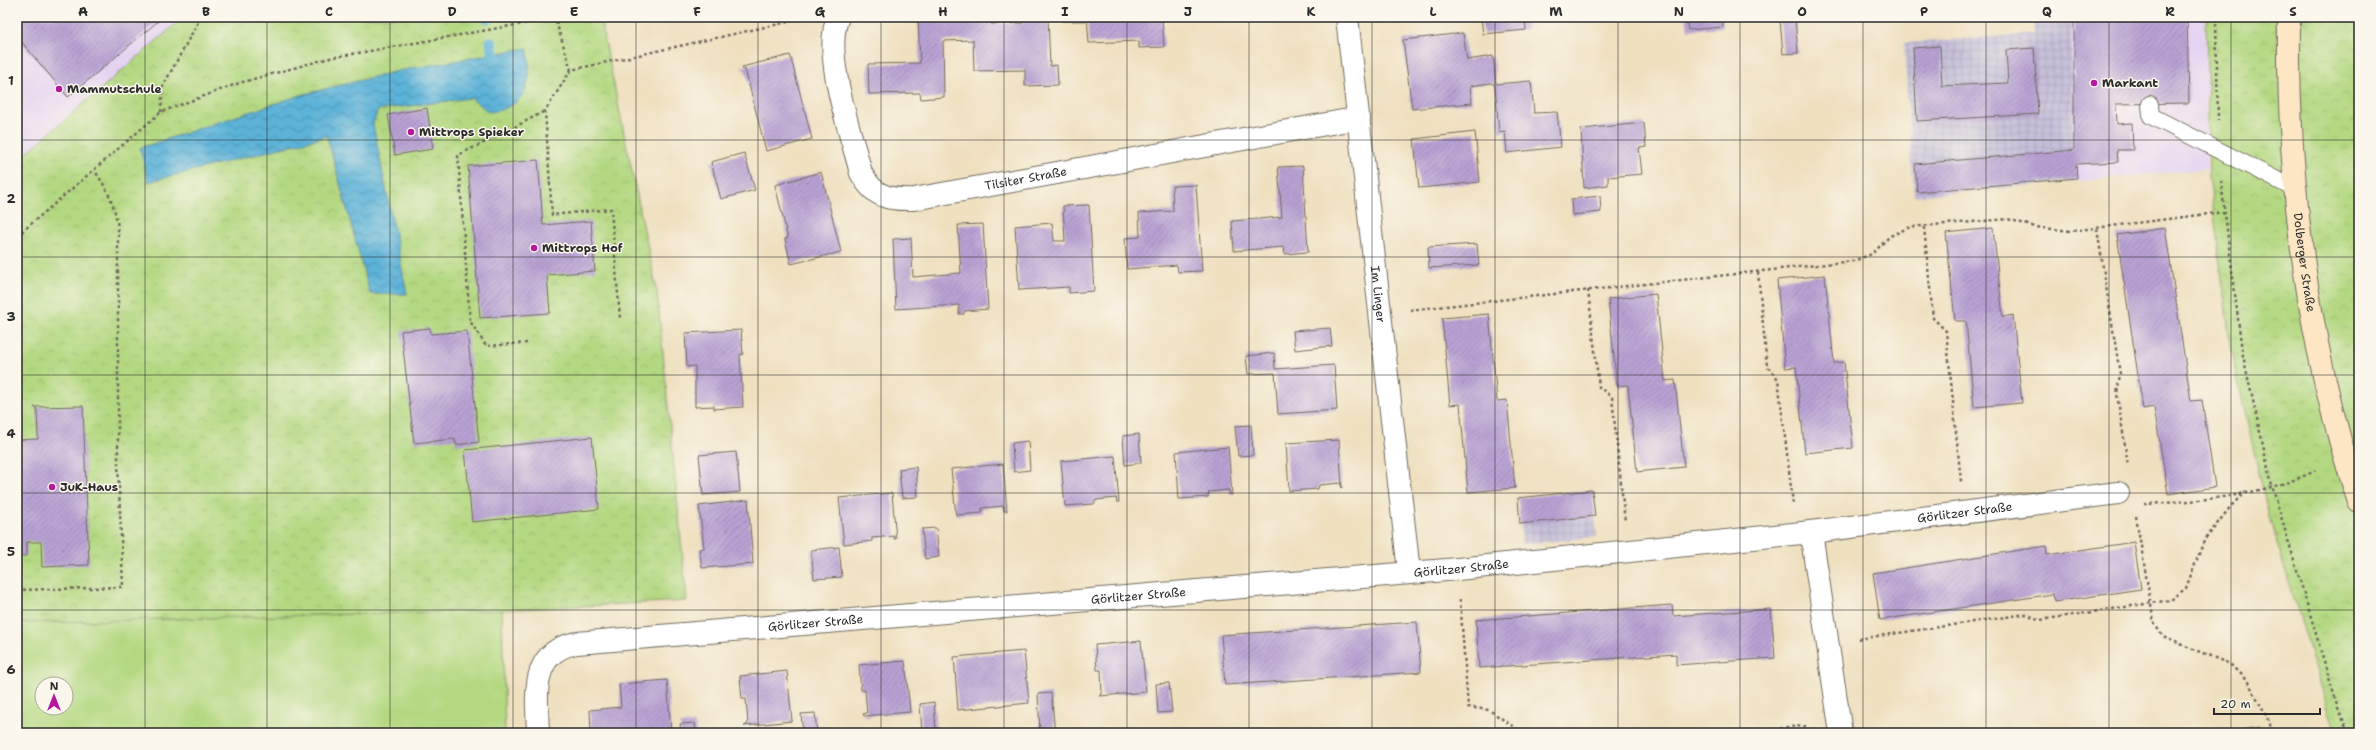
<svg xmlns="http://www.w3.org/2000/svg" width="2376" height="750" viewBox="0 0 2376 750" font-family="'Shantell Sans',sans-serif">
	<defs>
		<pattern id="industrial-grid" width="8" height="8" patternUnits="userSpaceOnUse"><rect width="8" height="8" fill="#c7c0d9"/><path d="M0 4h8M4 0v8" fill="none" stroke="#aba5ba"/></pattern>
		<pattern id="park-crowns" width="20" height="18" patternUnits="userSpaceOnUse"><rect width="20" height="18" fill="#b4d881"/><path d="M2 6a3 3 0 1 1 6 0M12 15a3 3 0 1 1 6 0" fill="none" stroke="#9bba70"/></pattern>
		<pattern id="water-waves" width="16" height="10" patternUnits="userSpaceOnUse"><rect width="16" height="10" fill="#5bb2d8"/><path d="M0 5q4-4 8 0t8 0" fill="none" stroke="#4b91af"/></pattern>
		<pattern id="building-hatch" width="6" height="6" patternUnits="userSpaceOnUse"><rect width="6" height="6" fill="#b9a2d4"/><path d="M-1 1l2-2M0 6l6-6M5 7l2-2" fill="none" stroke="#9784ac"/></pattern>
	</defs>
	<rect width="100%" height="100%" fill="#fbf7ec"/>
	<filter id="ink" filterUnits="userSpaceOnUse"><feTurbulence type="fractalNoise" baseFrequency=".025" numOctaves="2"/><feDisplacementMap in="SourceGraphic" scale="8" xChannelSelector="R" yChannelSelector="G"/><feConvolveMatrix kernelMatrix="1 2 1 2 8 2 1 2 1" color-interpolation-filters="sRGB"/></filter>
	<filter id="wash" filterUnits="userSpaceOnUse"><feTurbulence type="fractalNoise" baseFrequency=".012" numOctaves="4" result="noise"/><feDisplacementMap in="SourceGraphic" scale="16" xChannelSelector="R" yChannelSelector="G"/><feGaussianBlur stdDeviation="0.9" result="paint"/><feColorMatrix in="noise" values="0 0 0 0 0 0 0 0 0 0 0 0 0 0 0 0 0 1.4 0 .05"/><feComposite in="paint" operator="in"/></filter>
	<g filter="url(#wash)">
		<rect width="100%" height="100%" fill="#efe0c0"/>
		<g fill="#e5d3f1">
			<path d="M17,17h167l-167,144z"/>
			<path d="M2071,17h134l2,152 -133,12z"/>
		</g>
		<g fill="url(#industrial-grid)">
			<path d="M2034,17h37l3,164 -160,15 -10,-153 130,-9z"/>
			<path d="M1592,490l5,47 -75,7 -4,-46z"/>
		</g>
		<path fill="#b4d881" stroke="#708256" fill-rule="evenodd" d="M502,610l3,123h-488v-110zM42,684h24v24h-24z"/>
		<g fill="url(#park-crowns)" stroke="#708256">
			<path d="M184,17h416l57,275 30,309 -185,9 -485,13v-462z"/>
			<path d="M2206,17h153v716h-22l-8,-21 -60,-195 -38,-166 -22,-176z"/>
		</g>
		<path fill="url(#water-waves)" stroke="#436e82" d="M527,48c7,32 0,60 -38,64l-18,-14 -93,12 -5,14 34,170h-37l-43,-158 -179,46 -8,-34 161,-53 97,-24z"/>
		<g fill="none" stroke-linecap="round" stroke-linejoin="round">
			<g stroke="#5bb2d8" stroke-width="11">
				<path d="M488,17v1"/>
				<path d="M491,42l2,12"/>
			</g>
		</g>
		<g id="blocks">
			<g fill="url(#building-hatch)">
				<path d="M17,17l61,1 85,-1 -95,80 -49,-58 -2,2z"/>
				<path d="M918,17h73v7l32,-1v-6h25l2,49 7,-1 1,20 -33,1v-16l-51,1 -1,-31 -30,1 1,56 -23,2 -1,-6 -51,1 -1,-30 52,-1z"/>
				<rect x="1061" y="17" width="25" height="4"/>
				<path d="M1087,17h75l2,30 -25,1v-7l-50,2z"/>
				<path d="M1252,17h21v1l-21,2z"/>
				<path d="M1490,17h35l1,13 -43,4 -2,-16z"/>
				<path d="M1686,17h36l1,10 -35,3z"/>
				<path d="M2187,17l2,86 -73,1 1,20 15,-1 1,27h-16l1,12 -42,2 1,14 -160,14 -2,-28 159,-14v-132z"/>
				<path d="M1795,19l3,34 -15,1 -3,-34z"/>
				<path d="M1463,33l4,27 26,-4 3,28 35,-3 3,32 23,-1 4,35 -54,6 -2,-22 -6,1 -4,-47 -4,-2 -21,3 2,17 -60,6 -9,-69z"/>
				<path d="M1940,46l2,40 66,-3 -2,-33 28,-2 4,66 -121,7 -4,-73z"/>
				<path d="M790,55l22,84 -46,12 -21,-82 -2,1 -1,-3z"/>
				<path d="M427,108l6,41 -38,6 -7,-40z"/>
				<path d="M1644,123l2,24 -7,1 3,26 -34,3v8l-24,3 -3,-59z"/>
				<path d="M1475,132l5,50 -61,6 -5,-49z"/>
				<path d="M744,153l11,37 -34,9 -10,-37z"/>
				<path d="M538,160l5,65 48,-4 4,50 -48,4 3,38 -70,5 -12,-152z"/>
				<path d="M1303,166l5,86 -23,2 -1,-7 -50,4 -2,-30 50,-4 -4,-50z"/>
				<path d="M821,172l20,80 -50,12 -6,-25 3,-1 -13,-53z"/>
				<path d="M1196,185l6,86 -24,1 -1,-7 -50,4 -2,-31 15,-1 -1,-24 34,-2 -1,-25z"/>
				<path d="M1600,196l1,16 -29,3 -1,-16z"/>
				<path d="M1089,205l5,86 -25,2v-6l-50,3 -4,-64 37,-3 2,18h11l-2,-35z"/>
				<path d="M983,224l5,85 -24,2v3h-5v-9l-63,4 -3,-70 18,-1 2,39 48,-4 -3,-48z"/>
				<path d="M1993,228l10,89 10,-2 9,88 -48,4 -8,-86h-11l-9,-88z"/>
				<path d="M2165,228l26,173 11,-1 13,87 -47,7 -14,-87 -11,2 -26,-174z"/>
				<path d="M1477,244l2,21 -50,3 -1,-21z"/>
				<path d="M1825,275l9,88 10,-1 9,86 -48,5 -9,-86 -11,1 -8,-88z"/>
				<path d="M1656,294l9,87 10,-1 9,87 -47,5 -9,-87 -11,1 -9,-87z"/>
				<path d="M1489,314l8,87 10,-1 8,88 -47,4 -8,-88 -10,1 -8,-87z"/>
				<path d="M430,328l1,6 36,-3 12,111 -23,3 -1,-6 -41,4 -13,-112z"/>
				<path d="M1330,328l2,18 -37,4 -2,-19z"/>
				<path d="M741,330l2,24 -3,1 3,52 -29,2v-3l-19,1v-41l-8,1 -2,-34z"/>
				<path d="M1274,353l1,16 59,-4 3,45 -59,4 -3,-41 -27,1 -2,-18z"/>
				<path d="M83,406l6,159 -47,2 -1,-25h-14v14h-10v-116l21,-1 -1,-30 -3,-2z"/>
				<path d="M1251,425l2,30 -15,1 -3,-30z"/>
				<path d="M1139,434l2,29 -16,2 -2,-29z"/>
				<path d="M592,437l7,72 -127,13 -7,-72z"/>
				<path d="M1339,440l3,48 -2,-5 -21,2 -1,4 -29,2 -3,-48z"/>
				<path d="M1028,441l2,29 -16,2 -2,-29z"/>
				<path d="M1228,447l4,48h-2l-1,-5 -20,2 -1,5 -29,2 -3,-47z"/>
				<path d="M736,452l4,40 -37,3 -4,-40z"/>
				<path d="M1115,456l4,46h-2l-1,-4 -20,2 -2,4 -29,2 -4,-45z"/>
				<path d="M1003,464l4,47h-3v-5l-22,2v5l-26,2 -5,-46z"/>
				<path d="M916,467l2,30 -16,1 -3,-29z"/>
				<path d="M1592,490l3,26 -75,8 -2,-26z"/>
				<path d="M892,493l4,46h-2v-3l-22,2v3l-28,3 -5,-46z"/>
				<path d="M748,500l5,64 -51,4 -3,-19 5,-1 -5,-42z"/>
				<path d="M936,528l3,29 -14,2 -3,-30z"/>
				<path d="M2134,542l7,47 -87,13 -1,-8 -173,26 -7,-47 173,-27 1,9z"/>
				<path d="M839,547l3,30 -28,2 -3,-29z"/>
				<path d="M1672,605l1,11 98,-7 4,49 -99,7v-11l-197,14 -3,-48z"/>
				<path d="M1417,622l4,50 -196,13 -4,-50z"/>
				<path d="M1141,641l5,51 -46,4 2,-2 -1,-24h-4l-2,-25z"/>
				<path d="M1024,651l5,52 -71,7 -4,-53z"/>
				<path d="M905,661l5,51 -46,4 -1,-2 4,-1 -2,-23h-4l-2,-25z"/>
				<path d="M787,671l5,50 -48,5 4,-2 -2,-25h-4l-2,-23z"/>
				<path d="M667,680l4,52 -80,1 -1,-23 31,-3 -2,-23z"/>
				<path d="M1169,683l3,29 -14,1 -2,-29z"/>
				<path d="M1051,693l4,40h-15l-2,-39z"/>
				<path d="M934,702l2,30 -14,1 -2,-29z"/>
				<path d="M815,713l2,20h-14l-2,-19z"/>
				<path d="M695,723l1,10h-15l-1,-9z"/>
				<path d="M2260,727l1,6h-33v-1z"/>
			</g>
		</g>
	</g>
	<g filter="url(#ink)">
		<use href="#blocks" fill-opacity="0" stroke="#706a5f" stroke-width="1"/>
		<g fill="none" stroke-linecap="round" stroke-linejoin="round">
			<g stroke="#706a5f" stroke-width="18">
				<path id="lane" d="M2150,104l1,12 144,73"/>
			</g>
			<g stroke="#706a5f" stroke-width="24">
				<g id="street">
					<path id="s1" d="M838,17c-16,37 13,116 23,156 13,24 27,27 53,26l445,-81"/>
					<path id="s2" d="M1347,17l62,555"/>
					<path id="s3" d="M1811,532l307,-39"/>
					<path id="s4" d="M538,733c-1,-37 -9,-82 39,-90l881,-74 353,-37 30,201"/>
				</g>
			</g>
			<g stroke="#706a5f" stroke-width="24">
				<g id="secondary">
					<path id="s5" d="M2289,17c-2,163 18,330 70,485"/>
				</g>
			</g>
			<g stroke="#706a5f" stroke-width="2.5" stroke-dasharray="3 3" stroke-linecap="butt">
				<path d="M2216,17l2,103"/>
				<path d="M571,70l-26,41 7,104 59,-6 9,110"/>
				<path d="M161,112l2,-26 38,-69"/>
				<path d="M2221,181l21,170 30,135 66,222 11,25"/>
				<path d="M1924,227l9,91 13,13 15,151"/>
				<path d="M2097,229l23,145 -3,20 11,71"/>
				<path d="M17,236l144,-124 78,-29 91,-25 225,-40 16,52 235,-52"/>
				<path d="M1758,272l9,94 11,13 15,125"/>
				<path d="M1588,290l11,97 13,10 13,125"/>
				<path d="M1410,310l443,-49 19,-7 18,-18 20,-9 98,-8 27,8 36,4 153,-19"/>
				<path d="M527,343l-41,3 -16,-25 -12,-166 38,-18 49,-26"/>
				<path d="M2144,504c53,-2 129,-10 174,-35"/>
				<path d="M2136,516l18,107 9,14 67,27 18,18 21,38 3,13"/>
				<path d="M17,590l106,-3 -5,-124v-235c-3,-22 -10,-39 -24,-58"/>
				<path d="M1460,599l8,108 21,3 28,19 1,4"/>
				<path d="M1858,639l168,-25 14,6 131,-20 15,-12 18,-47 27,-35 14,-14"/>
				<path d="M1762,733l25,-6 22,-1"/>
			</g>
			<use href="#lane" stroke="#fff" stroke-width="16"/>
			<use href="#street" stroke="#fff" stroke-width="22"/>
			<use href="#secondary" stroke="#fce6c4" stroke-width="22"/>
		</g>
	</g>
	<path fill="none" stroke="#2b2b2b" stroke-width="1" stroke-opacity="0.55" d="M145,17v716M267,17v716M390,17v716M513,17v716M636,17v716M758,17v716M881,17v716M1004,17v716M1127,17v716M1249,17v716M1372,17v716M1495,17v716M1618,17v716M1740,17v716M1863,17v716M1986,17v716M2109,17v716M2231,17v716M17,140h2342M17,257h2342M17,375h2342M17,493h2342M17,610h2342"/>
	<g fill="#b5179e" stroke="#fbf7ec" stroke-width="1.5">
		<circle cx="2094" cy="83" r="4"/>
		<circle cx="59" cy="89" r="4"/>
		<circle cx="411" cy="132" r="4"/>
		<circle cx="534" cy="248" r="4"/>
		<circle cx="52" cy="487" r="4"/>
	</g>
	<g text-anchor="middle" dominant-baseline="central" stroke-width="3" stroke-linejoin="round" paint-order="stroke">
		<g font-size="12" font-weight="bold" fill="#2b2b2b" stroke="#fbf7ec" text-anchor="start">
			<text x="2102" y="83">Markant</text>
			<text x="67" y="89">Mammutschule</text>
			<text x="419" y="132">Mittrops Spieker</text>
			<text x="542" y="248">Mittrops Hof</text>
			<text x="60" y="487">JuK-Haus</text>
		</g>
		<g font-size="12" fill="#2b2b2b" stroke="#fbf7ec">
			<text stroke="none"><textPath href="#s1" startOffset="337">Tilsiter Straße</textPath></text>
			<text stroke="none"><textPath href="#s5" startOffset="246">Dolberger Straße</textPath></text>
			<text stroke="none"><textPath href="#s2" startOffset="279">Im Linger</textPath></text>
			<text stroke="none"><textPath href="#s3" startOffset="155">Görlitzer Straße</textPath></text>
			<text stroke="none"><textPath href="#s4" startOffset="998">Görlitzer Straße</textPath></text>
			<text stroke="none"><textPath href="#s4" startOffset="674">Görlitzer Straße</textPath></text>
			<text stroke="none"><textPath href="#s4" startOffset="350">Görlitzer Straße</textPath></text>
		</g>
	</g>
	<rect width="2376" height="750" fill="none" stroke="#fbf7ec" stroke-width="44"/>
	<g transform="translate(54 696)"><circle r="19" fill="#fbf7ec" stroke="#a8a59f"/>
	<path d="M0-3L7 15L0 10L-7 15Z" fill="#b5179e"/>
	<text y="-6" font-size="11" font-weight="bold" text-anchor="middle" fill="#2b2b2b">N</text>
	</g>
	<path d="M2214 708v6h106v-6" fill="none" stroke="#2b2b2b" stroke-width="2"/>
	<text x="2220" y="708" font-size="12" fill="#2b2b2b" stroke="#fbf7ec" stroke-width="3" paint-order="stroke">20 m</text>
	<rect x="22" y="22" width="2332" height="706" fill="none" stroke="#2b2b2b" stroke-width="1.5"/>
	<g font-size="13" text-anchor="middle" font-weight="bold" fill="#2b2b2b">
		<text x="83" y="16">A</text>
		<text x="206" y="16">B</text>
		<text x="329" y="16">C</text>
		<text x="452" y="16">D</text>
		<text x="574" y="16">E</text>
		<text x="697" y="16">F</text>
		<text x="820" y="16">G</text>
		<text x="943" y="16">H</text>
		<text x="1065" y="16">I</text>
		<text x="1188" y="16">J</text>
		<text x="1311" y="16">K</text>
		<text x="1433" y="16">L</text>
		<text x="1556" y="16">M</text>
		<text x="1679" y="16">N</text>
		<text x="1802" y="16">O</text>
		<text x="1924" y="16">P</text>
		<text x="2047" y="16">Q</text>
		<text x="2170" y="16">R</text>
		<text x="2293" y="16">S</text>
		<text x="11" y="85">1</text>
		<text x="11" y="203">2</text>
		<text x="11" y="321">3</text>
		<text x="11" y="438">4</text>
		<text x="11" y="556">5</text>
		<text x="11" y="674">6</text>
	</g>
</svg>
